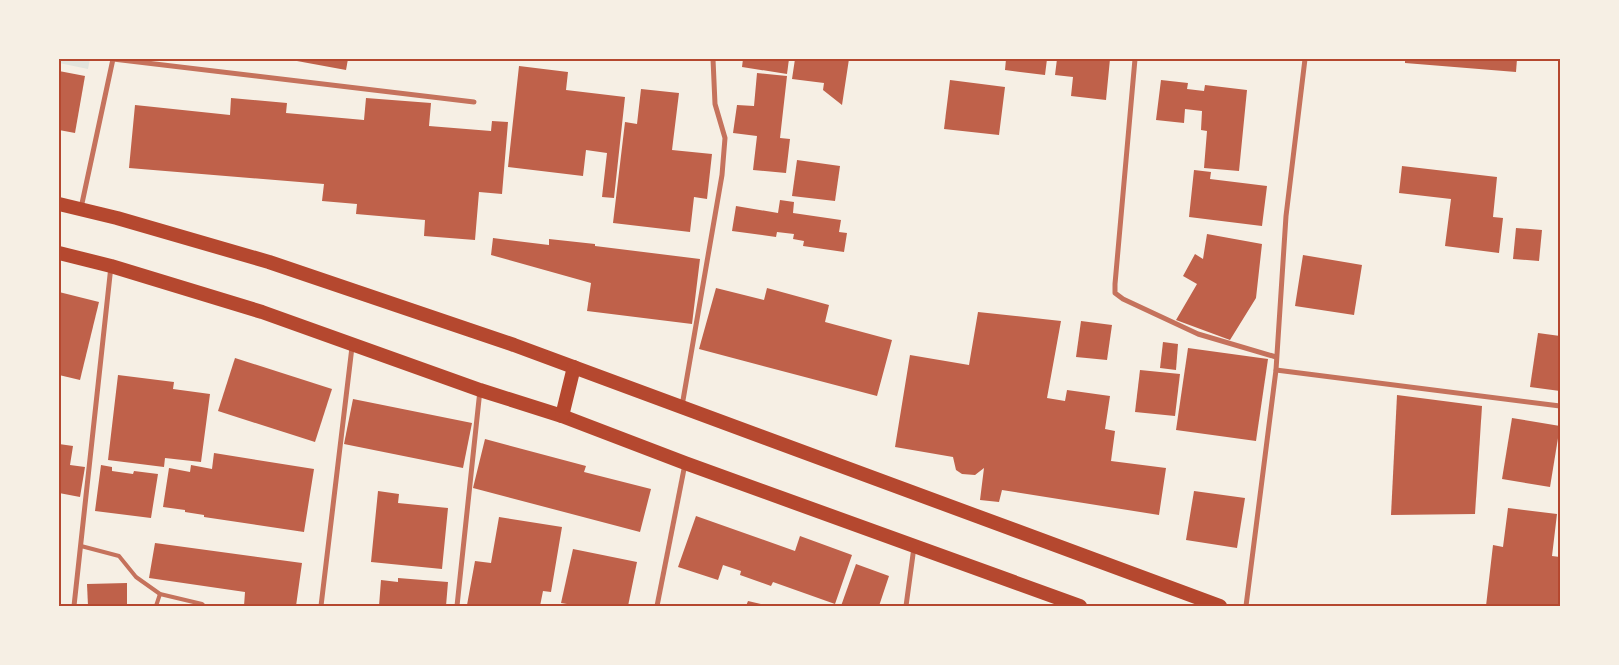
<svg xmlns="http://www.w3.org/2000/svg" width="1619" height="665" viewBox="0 0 1619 665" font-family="'Open Sans',sans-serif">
	<rect width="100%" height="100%" fill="#f6efe4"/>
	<path fill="#e2e4dc" d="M59,59h31l-2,10 -29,-6z"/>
	<g fill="#bf614a">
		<path d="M286,59h62l-2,11z"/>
		<path d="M743,59h46l-2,15 -45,-7z"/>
		<path d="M795,59h54l-7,46 -19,-15 1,-7 -32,-4z"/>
		<path d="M1006,59h41l-2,16 -40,-5z"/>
		<path d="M1057,59h53l-4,41 -35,-4 2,-19 -18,-2z"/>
		<path d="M1405,59h112l-1,13 -111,-9z"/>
		<path d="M519,66l49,6 -2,18 59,7 -11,101 -12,-1 5,-44 -21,-3 -3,26 -75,-9z"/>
		<path d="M59,71l26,5 -10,57 -16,-3z"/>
		<path d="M757,73l30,3 -7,62 10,1 -4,34 -33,-3 4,-34 -24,-3 4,-28 17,1z"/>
		<path d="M950,80l55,7 -6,48 -55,-6z"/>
		<path d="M1161,80l27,3 -1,6 17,2 1,-6 42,5 -8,81 -35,-3 3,-37 -6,-1 1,-19 -17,-2 -1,14 -28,-3z"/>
		<path d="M641,89l38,4 -7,57 40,4 -5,45 -13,-2 -4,35 -77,-9 12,-101 12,2z"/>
		<path d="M231,98l56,5 -1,10 78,7 2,-22 65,5 -2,23 62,5 1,-10 16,1 -6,72 -23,-2 -4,48 -51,-4 1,-16 -69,-6 1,-10 -35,-3 2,-17 -195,-16 6,-63 95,10z"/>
		<path d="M797,160l43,6 -5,35 -43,-5z"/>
		<path d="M1402,166l95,11 -4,40 10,1 -4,35 -54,-7 6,-47 -52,-6z"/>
		<path d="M1194,170l17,2 -1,7 57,7 -5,40 -73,-9z"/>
		<path d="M780,200l14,2 -1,11 48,7 -2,12 8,1 -3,19 -41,-6 1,-5 -11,-2 1,-5 -17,-2 -1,5 -44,-6 4,-25 42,7z"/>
		<path d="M1516,228l26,2 -3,31 -26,-2z"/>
		<path d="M1207,234l55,10 -6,54 -26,42 -54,-20 21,-36 -14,-8 12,-22 8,5z"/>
		<path d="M493,238l56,7v-6l46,5v2l105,13 -8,65 -105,-13 4,-28 -100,-28z"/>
		<path d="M1303,255l59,10 -8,50 -59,-9z"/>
		<path d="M716,288l48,12 3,-12 62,17 -4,17 67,18 -15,56 -178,-47z"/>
		<path d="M59,292l40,10 -19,78 -21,-5z"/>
		<path d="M978,312l83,9 -14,77 18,3 2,-11 43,6 -5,33 10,2 -4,30 55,7 -7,47 -157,-25 -3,12 -19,-2 4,-32 -9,7 -13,-1 -6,-4 -3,-13 -58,-10 15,-92 59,10z"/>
		<path d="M1081,321l31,4 -5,35 -31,-3z"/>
		<path d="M1538,333l22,3v55l-30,-4z"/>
		<path d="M1163,342l15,2 -2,26 -16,-2z"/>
		<path d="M1188,348l80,11 -12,82 -80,-11z"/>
		<path d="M235,358l97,31 -17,53 -97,-31z"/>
		<path d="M1140,370l40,4 -5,42 -40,-4z"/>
		<path d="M118,375l56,7 -1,7 37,5 -9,68 -36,-4 -1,9 -56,-7z"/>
		<path d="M1397,395l85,11 -7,108 -84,1z"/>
		<path d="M353,399l119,24 -9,45 -119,-24z"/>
		<path d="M1512,418l48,8 -10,61 -48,-8z"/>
		<path d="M485,439l101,27 -2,6 67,17 -11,43 -167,-44z"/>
		<path d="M59,444l14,2 -3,19 15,2 -5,30 -21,-4z"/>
		<path d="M214,453l100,16 -10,63 -100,-15v-2l-19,-3v-2l-22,-3 6,-39 21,4 1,-7 21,4z"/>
		<path d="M101,465l11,2v4l21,3 1,-3 24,3 -7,44 -56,-7z"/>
		<path d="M378,491l21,3 -1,9 50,5 -6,61 -71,-7z"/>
		<path d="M1194,491l51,7 -8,50 -51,-8z"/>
		<path d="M1508,508l49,6 -5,42 8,1v49h-74l7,-61 10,2z"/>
		<path d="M696,516l99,35 5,-15 52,19 -17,49 -62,-22 -2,4 -31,-11 1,-4 -18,-6 -5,15 -40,-13z"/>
		<path d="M499,517l63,10 -11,65 -8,-1 -3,15h-64l-9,-1 8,-44 16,2z"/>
		<path d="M155,543l147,20 -6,43h-52l1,-14 -96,-14z"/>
		<path d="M573,549l64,13 -9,44h-49l-18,-3z"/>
		<path d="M856,564l33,12 -10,30h-38z"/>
		<path d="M398,578l50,4 -2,24h-67l2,-26 17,2z"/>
		<path d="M127,583v23h-39l-1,-22z"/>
		<path d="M748,601l21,5h-23z"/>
	</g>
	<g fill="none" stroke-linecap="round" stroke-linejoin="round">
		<g stroke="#c5725c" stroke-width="4">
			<path d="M81,546l38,10 17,21 24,17 42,10 2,2"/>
			<path d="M156,606l4,-12"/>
		</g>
		<g stroke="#c5725c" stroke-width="5">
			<path d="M113,59l361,43"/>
			<path d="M1135,59l-20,225v9l8,6 75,35 78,23"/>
			<path d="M81,208l32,-149"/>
			<path d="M1276,370l284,36"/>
			<path d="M682,406l40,-231 3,-37 -10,-34 -2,-45"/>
			<path d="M74,606l37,-340"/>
			<path d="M321,606l31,-259"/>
			<path d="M457,606l23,-216"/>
			<path d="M657,606l28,-142"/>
			<path d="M906,606l8,-59"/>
			<path d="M1246,606l30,-236 10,-154 19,-157"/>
		</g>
		<g stroke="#b5482f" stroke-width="14">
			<path d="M59,204l58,14 152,44 245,83 706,261"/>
			<path d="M59,253l52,13 151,46 218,78 82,26 123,47 395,143"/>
			<path d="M562,416l12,-49"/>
		</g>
	</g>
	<rect width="1619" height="665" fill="none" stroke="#f6efe4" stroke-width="120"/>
	<rect x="60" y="60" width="1499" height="545" fill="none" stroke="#b5482f" stroke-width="2"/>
</svg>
